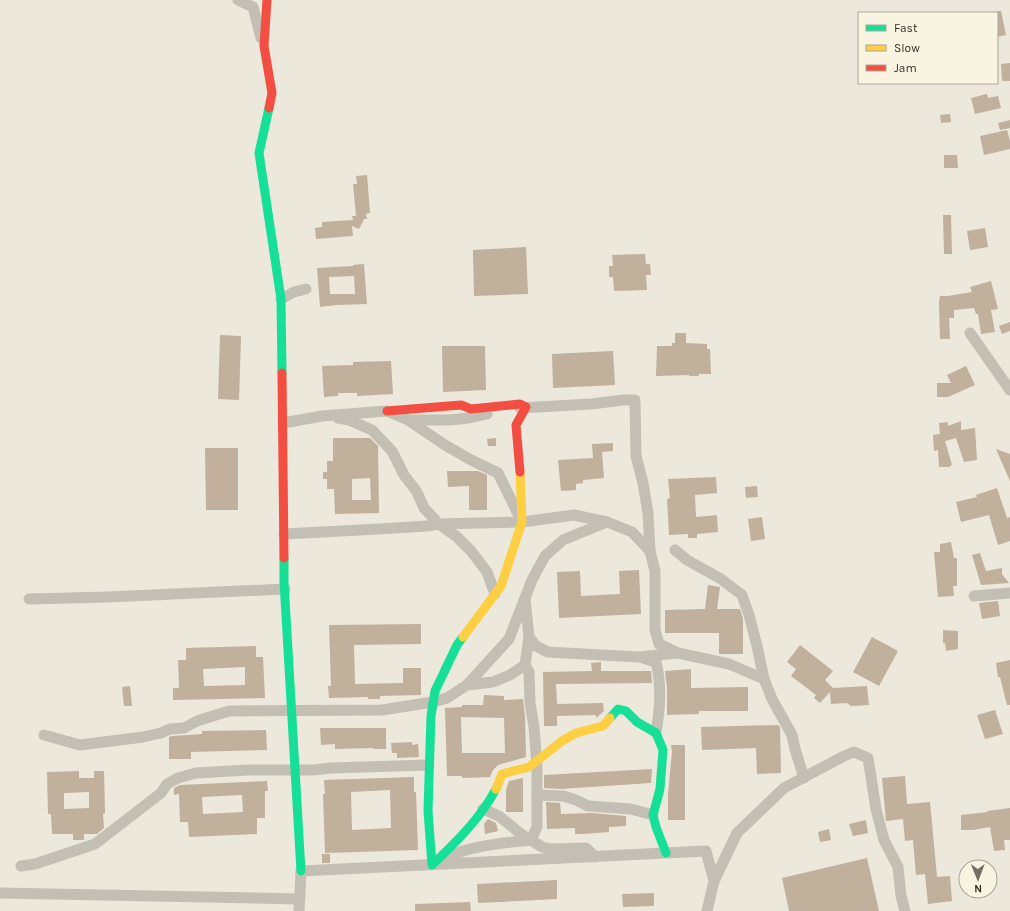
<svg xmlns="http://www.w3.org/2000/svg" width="1010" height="911" viewBox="0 0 1010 911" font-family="Karla,sans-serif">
	<rect width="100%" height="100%" fill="#ece8db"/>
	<g fill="#c0b09c" fill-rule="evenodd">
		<path d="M997,11h4l5,24 -9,2z"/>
		<path d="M1010,63v18h-8l-1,-17z"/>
		<path d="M987,94l1,4 10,-2 3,12 -26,6 -4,-16z"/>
		<path d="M950,114l1,8 -10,1 -1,-8z"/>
		<path d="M1010,120v8l-10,2 -2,-7z"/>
		<path d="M1007,130l3,11v8l-26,6 -4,-19z"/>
		<path d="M944,155h13l1,13h-14z"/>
		<path d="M367,175l3,38 -4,1 1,5h-3l-5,10 -7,-3 1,10 -37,3 -1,-11 7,-1v-5l31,-2 -1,-4h4l-3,-32h4l-1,-8z"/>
		<path d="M943,215h8l1,39h-8z"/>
		<path d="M985,228l3,19 -18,3 -3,-19z"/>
		<path d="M526,247l2,47 -54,2 -1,-46z"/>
		<path d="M645,254l1,10h4l1,11h-5l1,15 -33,1 -1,-14h-4v-11h4l-1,-11z"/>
		<path d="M364,264l3,40 -31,1 -16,2 -3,-39 36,-2v-1zM354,276l1,18h-25l-1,-17z"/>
		<path d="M991,281l7,28 -7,1 4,22 -14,2 -3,-20h-2l-2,-6 -20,2v8h-5l1,21h-10l-1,-37 1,-6h8l24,-4 -2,-5z"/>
		<path d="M1010,322v9l-8,3 -3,-8z"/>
		<path d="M675,333h11v10l21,1v5h3l1,25h-12v2h-10v-1l-33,1 1,-30h15v-3h3z"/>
		<path d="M220,335l21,1 -2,64 -21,-1z"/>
		<path d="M442,346h43l1,44 -43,2z"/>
		<path d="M613,351l2,34 -62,3 -1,-34z"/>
		<path d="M391,361l2,33 -36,2v-3h-19v3l-14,1 -2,-31 31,-1v-3z"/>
		<path d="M966,366l9,19 -27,12h-11v-14h14l-4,-8z"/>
		<path d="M961,421v9l14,-2 2,32 -13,2 -8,-24 -11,3 7,24 -2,1v1h-11l-1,-17 -4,1 -1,-16 7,-1 -1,-11 9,-1v4z"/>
		<path d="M333,438h37l8,8 1,67 -44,1 -1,-25h-7v-10h-4v-7h4v-11h6zM370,478l1,22h-19v-21z"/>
		<path d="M496,438v8h-8l-1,-7z"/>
		<path d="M613,443v8l-11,1 2,26 -21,2v3l-7,1v6l-15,1 -3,-31 35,-2 -1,-14z"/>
		<path d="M205,448h33v62h-32z"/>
		<path d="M996,449l14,5v27z"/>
		<path d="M447,471h31l9,4v35h-18v-24l-21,1z"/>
		<path d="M716,477l1,16 -22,2 1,22 21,-2 1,17 -21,2v4h-9v-4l-19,1 -2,-36 3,-1 -2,-19z"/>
		<path d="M757,486l1,11 -12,1 -1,-11z"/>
		<path d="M997,488l10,30 3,-1v24l-12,4 -9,-30 -28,7 -5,-20 21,-5 -1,-2z"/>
		<path d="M762,517l3,22 -14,2 -3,-22z"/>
		<path d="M951,542l3,16h3v28h-4l1,10 -16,1 -4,-45h6v-8z"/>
		<path d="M980,553l6,18 16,-3v6l7,9 -28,2 -9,-30z"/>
		<path d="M639,570l2,44 -82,4 -2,-46 23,-1 1,25 39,-2 -1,-23z"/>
		<path d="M708,585l12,2 -3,22h23l3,10v35h-24v-21h-54v-23l40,-1z"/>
		<path d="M998,601l2,15 -18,3 -3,-16z"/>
		<path d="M421,624v20l-67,1 1,39 48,-1v-15h18v27l-41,1v3h-12v-2l-39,1 -1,-12h3l-2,-61z"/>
		<path d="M943,630l15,1v18l-12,2 -1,-8h-2z"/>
		<path d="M872,637l26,14 -19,35 -26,-14z"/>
		<path d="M800,645l33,26 -8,9 8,8 34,-2 2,19 -18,1 -4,-3 -16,1 -1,-12 -10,11 -6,-5 2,-3 -25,-19 5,-7 -9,-7z"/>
		<path d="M256,646v11h7l2,41 -92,2v-12h6l-1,-28h8v-12zM245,667v18l-41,1 -1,-17z"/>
		<path d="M1010,660v45h-3l-7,-28h-2l-2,-14z"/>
		<path d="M601,662v9h50l1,12 -96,1 1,20 46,-1 1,8 -8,7v-3l-39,1v10h-13l-1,-54 49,-1 -1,-8z"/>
		<path d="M691,669v19l57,-1v24h-49v3l-32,1v-27l-2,-17z"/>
		<path d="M130,686l2,20h-8l-2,-19z"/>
		<path d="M484,695l20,1v4l19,-1 2,18 1,40 -28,8 -5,5 -3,7 -28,1v-2h-15l-2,-68 17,-1v-2h21zM461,717l43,1 1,35h-43z"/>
		<path d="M995,710l8,24 -18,5 -8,-24z"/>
		<path d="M778,725l2,2 1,46 -24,1 -1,-26 -54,2 -1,-23z"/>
		<path d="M320,728h66v21h-12v-1l-39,1v-5l-14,1z"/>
		<path d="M266,730l1,20 -76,2v7h-22v-22l3,-1 30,-2v-3z"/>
		<path d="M412,742v3l6,-1 1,13 -22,1v-5h-5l-1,-10z"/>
		<path d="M671,745h14v75h-17v-25l4,-44z"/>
		<path d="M652,769l-1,14 -91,6 -16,-1v-13z"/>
		<path d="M79,771v7h15v-7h10l1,42 -2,1 1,14 -7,6h-13v6h-11v-6h-21l-1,-20h-3l-1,-42zM89,792v16l-25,1v-16z"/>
		<path d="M905,776l2,28 23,-2 7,75 13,-1 2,25 -24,3 -3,-30 -9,1 -3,-35 -8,1 -2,-22 -17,2 -4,-43z"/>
		<path d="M414,777v15h2l2,58 -93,3 -2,-59h2l-1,-14zM390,790l1,38 -39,2 -1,-38z"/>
		<path d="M523,778v34h-17v-22l3,-9z"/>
		<path d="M267,781l1,10h-3v27h-8v16l-68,3 -1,-15h-8l-1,-28 -5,1v-7l6,-3zM242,795l1,17 -40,2 -1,-17z"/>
		<path d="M546,802l14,1 1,11 31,-1 34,3v10l-17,1v5l-25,2h-9v-6l-28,1z"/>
		<path d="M1010,808v32h-6l1,10 -11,1 -4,-24 -17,3h-12v-15l27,-3 -1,-1z"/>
		<path d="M488,819l8,4 2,8 -13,3 -1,-10z"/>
		<path d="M866,820l2,13 -15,3 -4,-12z"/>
		<path d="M829,829l2,11 -11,2 -2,-10z"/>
		<rect x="322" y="854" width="8" height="9"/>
		<path d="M867,858l12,53h-90l-7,-33z"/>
		<path d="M557,880v19l-79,4 -1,-19z"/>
		<path d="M654,893v13l-31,1 -1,-13z"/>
		<path d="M470,902l1,9h-56v-7z"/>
	</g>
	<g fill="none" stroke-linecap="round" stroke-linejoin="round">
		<g stroke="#c4bfb5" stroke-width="11">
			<path d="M238,0l15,7 8,31"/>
			<path d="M281,299l13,-7 12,-3"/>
			<path d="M970,333l40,57"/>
			<path d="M520,408l71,-4 32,-4h12l1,56 7,27 5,30 2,38 5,20v59l4,14 19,9 51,11 35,15 8,20 20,36 3,14 9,29"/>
			<path d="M338,418l11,2 23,10 20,21 12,24 13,17 7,16 15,16 18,13 14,14 16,21 8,22"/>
			<path d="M408,420l37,25 26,15 27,13 21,43"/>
			<path d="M283,423l39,-7 65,-5 21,9h41l20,-2 18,-4"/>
			<path d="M284,534l95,-5 48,-3 12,-2 83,-2 52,-7 33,7 25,10 18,19"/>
			<path d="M675,550l12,10 34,19 21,16 7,20 8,31 7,33"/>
			<path d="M974,596l36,-3"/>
			<path d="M29,599l79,-2 177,-8"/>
			<path d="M525,599l4,38 7,9 12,6 91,5 38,-4"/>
			<path d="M643,658l13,4c6,24 4,47 0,71"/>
			<path d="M467,685l26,-3 17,-7 15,-10 4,-28"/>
			<path d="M44,735l36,10 63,-8 18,-4 9,-4 14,-1 13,-7 32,-10 153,-1 51,-8 14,-4 20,-13 42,-46 23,-59 13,-24 18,-16 44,-18"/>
			<path d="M537,795l26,1 13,4 12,6 43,3 22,6"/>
			<path d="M483,809l16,7 22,18 21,13 9,2 35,-1 9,9"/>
			<path d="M441,860c25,-14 61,-17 90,-20l6,-13v-61l-3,-39 -4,-24 -1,-31 -4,-7"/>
			<path d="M21,866l14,-2 60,-20 66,-51 6,-9 11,-6 18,-5 52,-3h66l17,-2 98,-3"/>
			<path d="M714,881l23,-48 47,-45 60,-32 10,-4 14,6 8,51 8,31 14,27 3,29 4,15"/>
			<path d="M0,893l300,6"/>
			<path d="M299,911l2,-40 405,-20 8,30 -7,30"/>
		</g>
		<g stroke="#16e098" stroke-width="9">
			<path d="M269,108l-10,45 22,146 1,74"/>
			<path d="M284,558v24l17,289"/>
			<path d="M463,637l-6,8 -22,46 -4,25 -3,95 4,54c24,-23 48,-46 64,-76"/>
			<path d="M610,718l8,-9 8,2 11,11 19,11 7,17 -3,39 -7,26 3,12 10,26"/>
		</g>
		<g stroke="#ffcf43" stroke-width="9">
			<path d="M463,637l38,-51 21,-64 -2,-50"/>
			<path d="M496,789l6,-15 27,-7 33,-26 14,-8 27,-7 7,-8"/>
		</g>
		<g stroke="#f24e42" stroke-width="9">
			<path d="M267,0l-3,46 8,47 -3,15"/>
			<path d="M282,373l2,185"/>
			<path d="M387,411l74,-6 10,4 49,-5 6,3 -10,18 4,47"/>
		</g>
	</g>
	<rect x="858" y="12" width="140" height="72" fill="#f9f4e1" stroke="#aaa495"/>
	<rect x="866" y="25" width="20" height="6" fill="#16e098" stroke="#aaa495"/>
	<text x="894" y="32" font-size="12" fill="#332d24">Fast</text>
	<rect x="866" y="45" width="20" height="6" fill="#ffcf43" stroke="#aaa495"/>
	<text x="894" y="52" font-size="12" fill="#332d24">Slow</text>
	<rect x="866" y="65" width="20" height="6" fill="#f24e42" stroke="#aaa495"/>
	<text x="894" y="72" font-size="12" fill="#332d24">Jam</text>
	<g transform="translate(978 879) rotate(179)"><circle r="19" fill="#f9f4e1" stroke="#aaa495"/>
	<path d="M0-3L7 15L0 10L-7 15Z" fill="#746e64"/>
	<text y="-6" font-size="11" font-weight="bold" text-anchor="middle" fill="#332d24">N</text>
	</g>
</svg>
